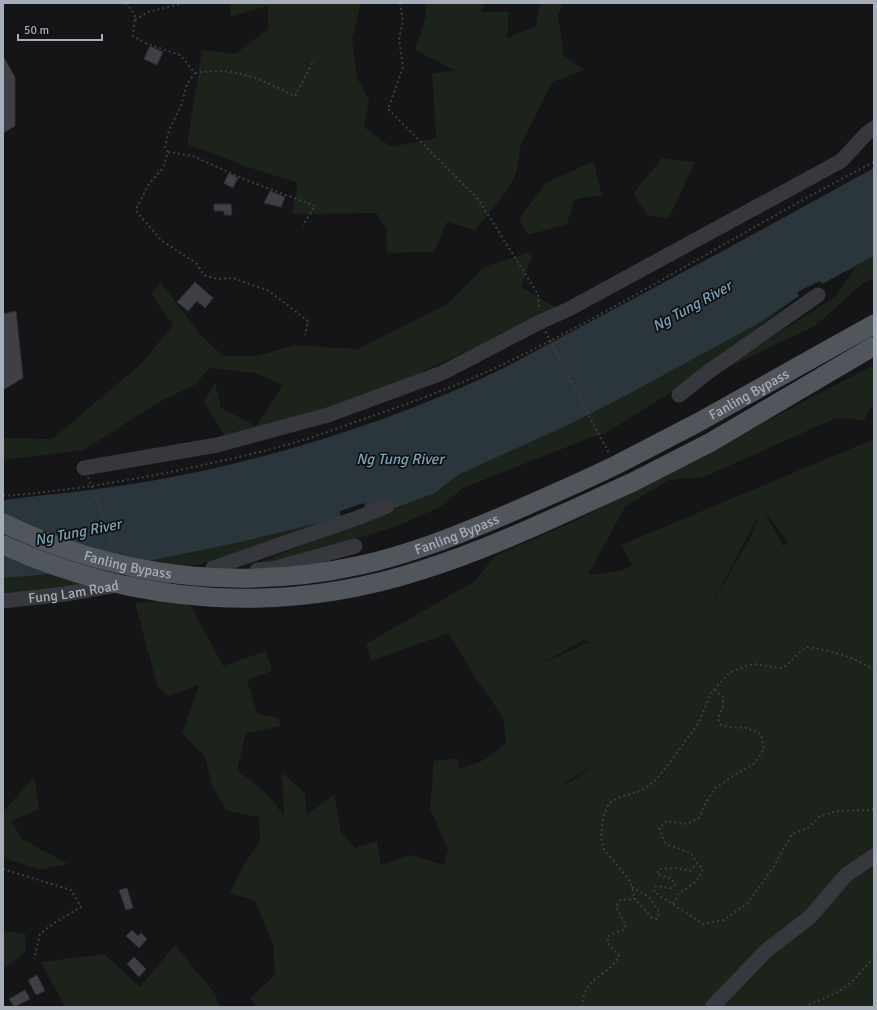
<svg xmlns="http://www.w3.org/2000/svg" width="877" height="1010" viewBox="0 0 877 1010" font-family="Signika,sans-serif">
	<rect width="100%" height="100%" fill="#151517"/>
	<g fill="#1b231b" fill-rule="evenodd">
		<path d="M231,3h130l-9,37 5,38 12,21 -5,28 27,20 45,-9 -4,-65 24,-2 -41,-21 11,-34 -1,-13h60l-5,9h29l-2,26 29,-12 4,-23h23l-5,12 6,41 21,14 -33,12 -31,62 -5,29 -9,18 -32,39 -28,-8 -13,30 -47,1 -1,-25 -10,-15 -84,1 6,-31 -53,-17 -58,-22 15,-94 33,4 33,-25v-23l-38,11z"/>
		<path d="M662,158l33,4 -26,56 -20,-2 -16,-22z"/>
		<path d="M593,161l9,35 -17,1 -11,3 -7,24 -39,11 -9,-16 27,-36z"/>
		<path d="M530,252l2,4 -11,31 37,22 -165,76 -143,51 -26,-1 -20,-33 11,-19 6,25 35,18 27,-41 -28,-12 -46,-5 -13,16 -37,18 -75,48 -81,10v-22l49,1 89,-75 32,-39 -22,-31 10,-11 39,51 23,22h34l38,-11 62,4 89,-44 38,-38z"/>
		<path d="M874,256v22l-12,6 -47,42 -103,49 123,-78 21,-31z"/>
		<path d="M799,296l-115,88 -78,49 -14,4 -129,51 -24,20 -18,7 -21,10 -116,36 -31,4 182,-72 23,-18 110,-50 59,-30 131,-72z"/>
		<path d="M874,365v38l-10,17 -28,-2 -132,59 -36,3 -43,27 -37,68 32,-4 12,-5 -11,-21 253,-106v568h-617l-7,-9 25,-23 -2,-31 -18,-43 -25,-8 16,-32 14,-19 -1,-25 -32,-6 -15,-25 -7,-29 -23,-24 17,-48 -30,11 -11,-8 -23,-85 52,-4 36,67 43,-15 6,20 -25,9 10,33 22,5 2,8 -35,7 -9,37 31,25 16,21 -2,-43 23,20 2,22 27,-21 7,38 14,16 22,-7 4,24 29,-10 34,10 4,-16 -18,-40 4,-48 23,-3 2,11 25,-9 22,-17 -3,-26 -28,-40 -26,-44 -78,28 -5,-17 109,-63 20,-25 78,-34zM764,511l25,32 -6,3zM760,513l-9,23 -43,75zM584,640l6,2 -49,22zM592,766l-17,13 -19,9z"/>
		<path d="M332,520l-110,40 -150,28 -69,8v-18l107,-9 131,-27z"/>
		<path d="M34,777l5,32 -28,12 11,18 46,25 -28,6 -37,-12v-46z"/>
		<path d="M3,932l22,1 1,18 -23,18z"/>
		<path d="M175,945l41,50 3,12h-154l-24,-45 63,-8 36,33z"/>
	</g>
	<path fill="#2a363c" d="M874,168v88l-52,28 -2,-3 -23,11 2,4 -40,27 -132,72 -59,30 -110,50 -23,18 -45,17h-24l-2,-7 -24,8 1,6 -9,3 -91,22 -131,27 -107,9v-78c51,-6 102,-11 153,-20 120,-22 238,-59 348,-112l226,-121z"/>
	<g fill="#3f4045" stroke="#2f2f33">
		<path d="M150,46l13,6 -6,13 -13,-6z"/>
		<path d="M3,56l12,21v49l-12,7z"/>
		<path d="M229,173l9,5 -5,10 -9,-5z"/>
		<path d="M270,191l15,6 -4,10 -17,-4z"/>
		<path d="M214,204h17l1,11h-8v-4h-10z"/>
		<path d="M195,282l18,16 -8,10 -8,-7 -9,10 -11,-9z"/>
		<path d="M16,311l7,67 -20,12v-76z"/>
		<path d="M127,888l6,20 -7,2 -7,-20z"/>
		<path d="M132,930l6,6 3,-3 6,6 -8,9 -13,-12z"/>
		<path d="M134,957l12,12 -7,8 -12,-13z"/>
		<path d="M37,975l8,16 -9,4 -8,-15z"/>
		<path d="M25,990l5,9 -16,8 -5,-8z"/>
	</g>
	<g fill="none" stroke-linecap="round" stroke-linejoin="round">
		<g stroke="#3c3f44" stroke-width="2" stroke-dasharray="2 3" stroke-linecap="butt">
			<path d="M126,3l9,12 -2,21 12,7 35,12 15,18 -8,11 -6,22 -12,24 -4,17 3,5 -5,16 -14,16 -13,25 1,3 24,28 36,24 7,11 13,4 16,-1 36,13 39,30 -3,14"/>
			<path d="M400,3l3,18 -4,18 4,28 -15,42 90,90 60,95 1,14"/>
			<path d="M135,20l13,-8 36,-9"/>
			<path d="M195,73c8,-1 15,-2 22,-2 26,-1 55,14 78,25l19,-36"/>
			<path d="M168,152l25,4 53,24 69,26 -10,16 -2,4"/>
			<path d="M598,433l10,18 -2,2"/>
			<path d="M3,496c66,-5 131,-16 196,-30 40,-9 81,-18 120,-31 20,-7 41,-15 62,-22 37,-13 74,-27 110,-43 132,-62 254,-142 383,-208"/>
			<path d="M714,690l9,7v10l-5,11 3,7 8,2 18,1 14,6 3,15 -9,14 -22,13 -18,12 -10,16 -6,14 -12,6 -20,-3 -8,7 7,16 25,9 6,10 -7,8 -15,-3 -16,1 -2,5 15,5 3,6 -4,3 -15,-2 -2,6 49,32 21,-4 24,-17 26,-37 18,-32 16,-6 11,-11 18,-6 30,-1 7,-1"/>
			<path d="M3,869l68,21 10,17 -27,16 -14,11 -6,25"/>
			<path d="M632,887l17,10 10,15 -2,7 -5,-1 -17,-19"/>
			<path d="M673,904l6,-11 17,-11 7,-13 -6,-6"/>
			<path d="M582,1007c2,-34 28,-29 37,-52l-10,-10 -2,-8 9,-5 8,-2 2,-5 -5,-8 -5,-11 4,-6 15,-1 -5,-18 -27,-33 -2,-13 2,-18 6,-14 11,-6 20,-6 14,-9 18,-22 27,-38 12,-29 18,-20 12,-5 12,-4 27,4 6,-2 14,-14 7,-5c23,3 48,10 67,23"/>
			<path d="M804,1007l36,-16 14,-11 16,-19 4,-2"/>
		</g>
		<g stroke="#36383d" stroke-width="15">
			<path d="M679,395l29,-23 110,-77"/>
			<path d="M84,468l133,-23 111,-30 114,-42 98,-51 29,-13 272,-148 26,-28 7,-5"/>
			<path d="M213,568l144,-50 30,-12"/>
			<path d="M257,570l15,-1 83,-23"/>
			<path id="s1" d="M3,601l62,-7 105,-18"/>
			<path d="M712,1007l55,-57 43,-33 36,-42 28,-19"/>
		</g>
		<g stroke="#51555c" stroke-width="19">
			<path id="s2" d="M620,463l79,-41 175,-98"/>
			<path d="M633,482l78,-40 163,-96"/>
		</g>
		<g stroke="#3c3f44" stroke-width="2" stroke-dasharray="2 3" stroke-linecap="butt">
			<path d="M543,327l55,106"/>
			<path d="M88,477l26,71"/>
		</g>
		<g stroke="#51555c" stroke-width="19">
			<path id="s3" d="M3,523c111,54 237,69 358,42 50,-11 97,-30 144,-50 39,-17 77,-33 115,-52"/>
			<path d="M3,545c134,61 280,70 419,25 73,-23 142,-57 211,-88"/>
		</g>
	</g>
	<g text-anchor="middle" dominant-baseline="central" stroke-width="3.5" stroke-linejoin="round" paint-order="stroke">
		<g font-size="14" fill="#a6aeb9" stroke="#101012">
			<text stroke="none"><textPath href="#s2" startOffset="146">Fanling Bypass</textPath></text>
			<text stroke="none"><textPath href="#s3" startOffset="468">Fanling Bypass</textPath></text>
			<text stroke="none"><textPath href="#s3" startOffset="132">Fanling Bypass</textPath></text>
			<text stroke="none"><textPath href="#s1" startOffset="71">Fung Lam Road</textPath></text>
		</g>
		<g font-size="15" font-style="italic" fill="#7aa2b7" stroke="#101012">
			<text transform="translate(692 306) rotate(-29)">Ng Tung River</text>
			<text x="400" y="459">Ng Tung River</text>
			<text transform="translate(78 532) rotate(-11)">Ng Tung River</text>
		</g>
	</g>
	<rect width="877" height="1010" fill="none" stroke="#a6aeb9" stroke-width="8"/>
	<path d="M18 34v6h84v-6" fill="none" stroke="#a6aeb9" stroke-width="2"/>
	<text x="24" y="34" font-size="12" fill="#a6aeb9" stroke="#101012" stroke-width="3" paint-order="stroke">50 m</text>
</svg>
